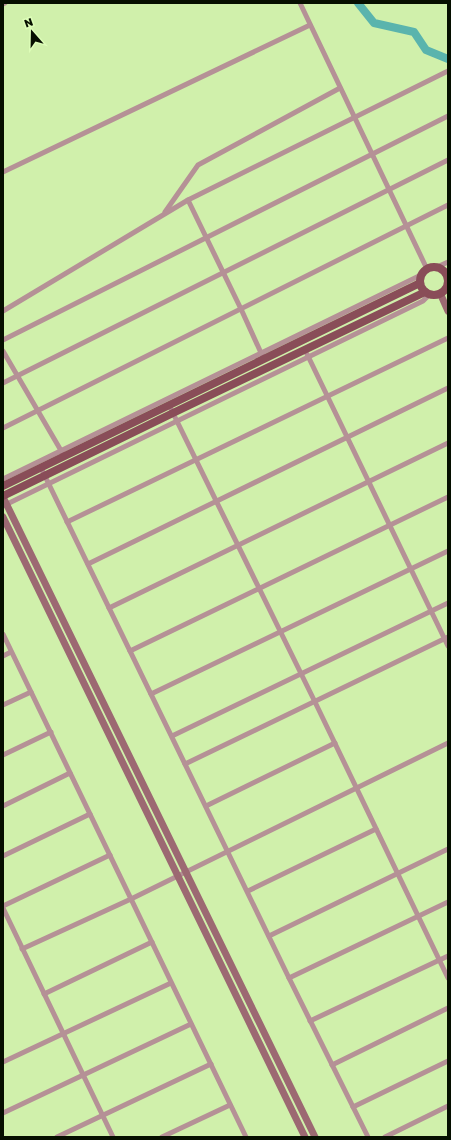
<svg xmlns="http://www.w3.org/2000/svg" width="451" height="1140" viewBox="0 0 451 1140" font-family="'Golos Text',sans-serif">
	<rect width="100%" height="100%" fill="#d0f0ab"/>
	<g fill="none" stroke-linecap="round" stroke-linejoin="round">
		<path stroke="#5ab4ad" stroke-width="8" d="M358,3l16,20 40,9 12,18 22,9"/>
		<g stroke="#b59196" stroke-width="5">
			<path d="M300,3l127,266"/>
			<path d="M3,4l2,-1"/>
			<path d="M3,172l307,-147"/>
			<path d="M188,200l53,109 21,46"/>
			<path d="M165,212l33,-47 142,-77"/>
			<path d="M437,267l11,-5"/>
			<path d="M445,288l3,-1"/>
			<path d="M3,311l185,-111 260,-129"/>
			<path d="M3,340l445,-224"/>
			<path d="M3,351l60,103"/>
			<path d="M307,354l141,292"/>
			<path d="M3,383l445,-223"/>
			<path d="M169,405l146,297 133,276"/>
			<path d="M3,428l445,-223"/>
			<path d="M41,468l248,510 79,159"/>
			<path d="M3,479l418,-204"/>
			<path d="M3,506l420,-205 7,-7"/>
			<path d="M67,522l381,-184"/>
			<path d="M88,564l360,-176"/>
			<path d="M109,608l339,-165"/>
			<path d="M3,634l243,503"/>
			<path d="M130,651l318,-154"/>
			<path d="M3,656l8,-4"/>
			<path d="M151,694l297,-143"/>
			<path d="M3,705l28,-13"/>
			<path d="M172,736l276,-133"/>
			<path d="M3,755l48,-23"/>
			<path d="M185,764l263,-127"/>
			<path d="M3,806l67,-33"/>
			<path d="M206,806l129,-63"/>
			<path d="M3,856l87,-42"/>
			<path d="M248,891l128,-62"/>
			<path d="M3,906l107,-51"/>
			<path d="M3,908l110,229"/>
			<path d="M269,936l179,-87"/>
			<path d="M22,949l109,-50 317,-156"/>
			<path d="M289,978l159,-76"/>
			<path d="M44,994l108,-52"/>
			<path d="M310,1021l138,-65"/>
			<path d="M3,1062l168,-79"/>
			<path d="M332,1065l116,-57"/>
			<path d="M353,1107l95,-46"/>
			<path d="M3,1113l188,-89"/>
			<path d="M57,1137l154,-73"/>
			<path d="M162,1137l68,-32"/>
			<path d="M385,1137l63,-31"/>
		</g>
		<g stroke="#9c6972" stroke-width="7">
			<path d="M440,293l8,18"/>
			<path d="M3,497l312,640"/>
			<path d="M3,517l302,620"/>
		</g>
		<g stroke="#894d58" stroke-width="8">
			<circle cx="434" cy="281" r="14"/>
			<path d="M3,486l417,-203"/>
			<path d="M3,496l170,-83 252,-121"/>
		</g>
	</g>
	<rect width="451" height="1140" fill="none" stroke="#060f00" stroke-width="8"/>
	<g transform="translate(32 32) rotate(340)" stroke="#ddfdb8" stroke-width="3" paint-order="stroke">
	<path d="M0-3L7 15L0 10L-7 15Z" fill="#060f00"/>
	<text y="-6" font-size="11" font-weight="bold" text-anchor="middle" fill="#060f00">N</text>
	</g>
</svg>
